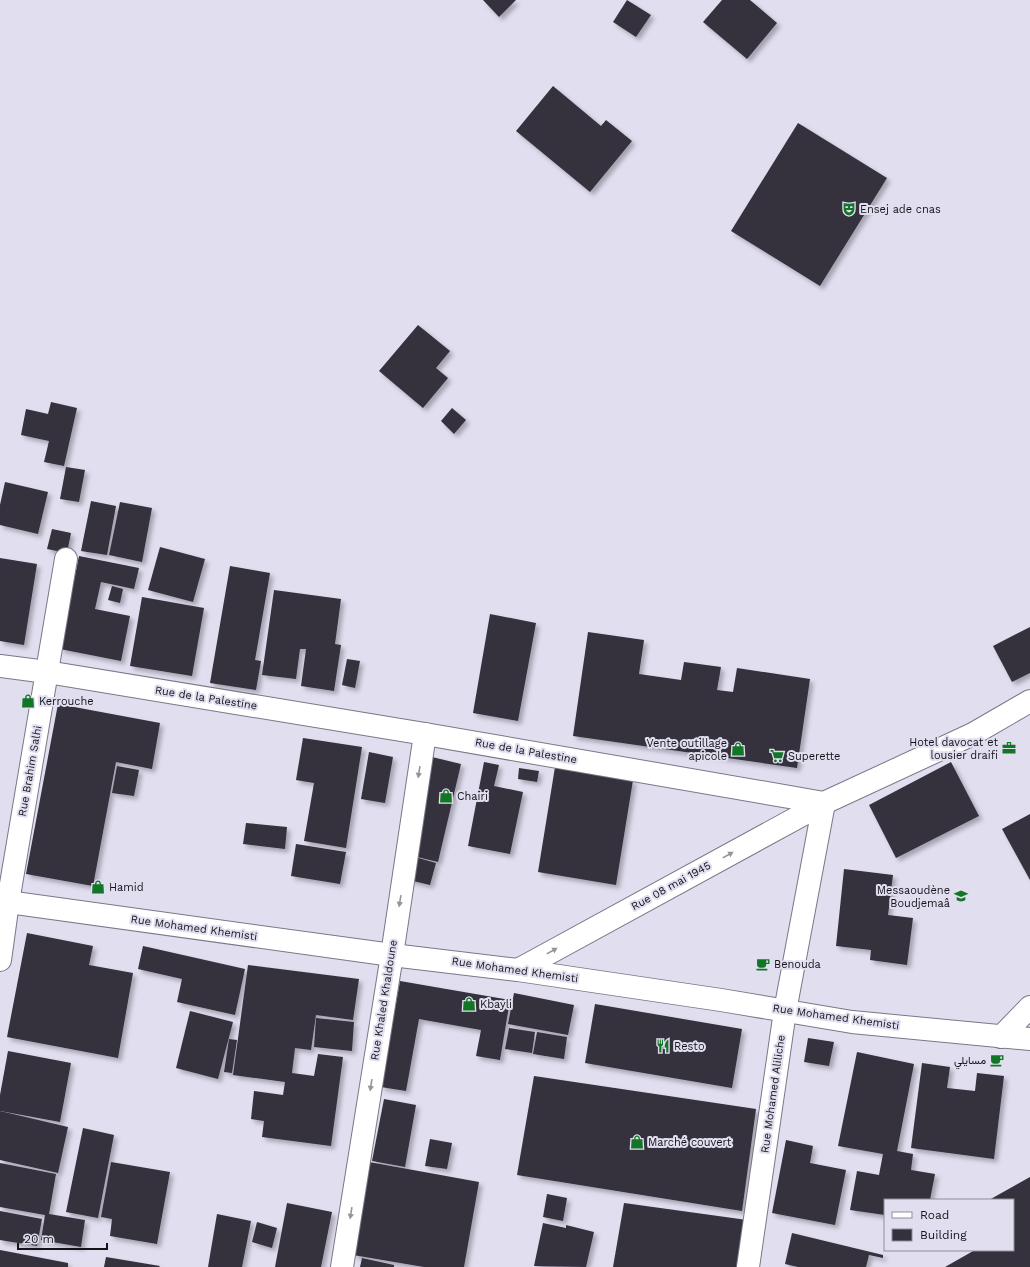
<svg xmlns="http://www.w3.org/2000/svg" width="1030" height="1267" viewBox="0 0 1030 1267" font-family="'Work Sans',Vazirmatn,sans-serif">
	<defs>
		<filter id="shadow"><feDropShadow dx="3.5" dy="3.5" stdDeviation="2" flood-color="#0004"/></filter>
	</defs>
	<rect width="100%" height="100%" fill="#e1def0"/>
	<g fill="#34303e" filter="url(#shadow)">
		<path d="M483,0h33l-17,17z"/>
		<path d="M627,0l24,15 -15,22 -23,-15z"/>
		<path d="M722,0h28l27,23 -30,36 -44,-37z"/>
		<path d="M553,86l48,40 5,-6 26,21 -42,51 -74,-61z"/>
		<path d="M798,123l89,55 -67,108 -89,-55z"/>
		<path d="M418,325l32,26 -14,17 12,10 -25,30 -44,-37z"/>
		<path d="M51,402l26,6 -13,58 -20,-4 5,-21 -28,-6 5,-26 22,5z"/>
		<path d="M452,408l14,12 -12,14 -13,-13z"/>
		<path d="M66,467l19,3 -6,32 -19,-3z"/>
		<path d="M5,482l43,10 -10,42 -38,-9v-20z"/>
		<path d="M91,501l25,5 -9,49 -26,-4z"/>
		<path d="M120,502l32,6 -10,54 -33,-7z"/>
		<path d="M52,529l19,4 -4,20 -20,-4z"/>
		<path d="M160,547l45,12 -12,43 -45,-12z"/>
		<path d="M79,556l60,12 -5,21 -33,-7 -6,27 35,7 -9,45 -61,-12z"/>
		<path d="M0,558l37,6 -13,81 -24,-4z"/>
		<path d="M230,566l40,7 -15,87 6,1 -5,29 -46,-7z"/>
		<path d="M112,586l11,3 -3,14 -12,-3z"/>
		<path d="M274,590l67,9 -6,45 6,1 -7,46 -33,-5 5,-37h-6l-4,30 -34,-4z"/>
		<path d="M142,597l62,11 -12,68 -62,-10z"/>
		<path d="M490,614l46,9 -18,98 -45,-8z"/>
		<path d="M1030,627v46l-18,9 -19,-36z"/>
		<path d="M588,632l56,8 -5,34 42,6 3,-18 37,5 -4,23 16,2 4,-24 73,11 -13,89 -224,-32z"/>
		<path d="M347,659l13,2 -5,27 -13,-3z"/>
		<path d="M58,704l102,19 -8,46 -36,-7 -23,124 -67,-12z"/>
		<path d="M303,738l59,9 -16,101 -42,-7 10,-58 -18,-3z"/>
		<path d="M369,752l24,5 -8,46 -24,-4z"/>
		<path d="M432,757l29,7 -23,98 -29,-7z"/>
		<path d="M484,762l15,3 -5,21 29,6 -13,62 -42,-8z"/>
		<path d="M951,762l28,54 -83,42 -27,-53z"/>
		<path d="M117,766l22,4 -5,26 -22,-3z"/>
		<path d="M555,767l78,13 -17,105 -78,-13z"/>
		<path d="M519,768l20,3 -2,11 -19,-3z"/>
		<path d="M1030,814v66l-28,-51z"/>
		<path d="M246,823l41,4 -2,22 -42,-5z"/>
		<path d="M296,844l50,8 -6,32 -49,-8z"/>
		<path d="M415,857l21,6 -6,22 -21,-5z"/>
		<path d="M844,869l49,6 -5,40 25,3 -6,47 -37,-5 1,-10 -35,-4z"/>
		<path d="M27,933l66,13 -4,19 44,8 -15,85 -111,-21z"/>
		<path d="M143,946l102,23 -10,46 -58,-13 5,-23 -44,-10z"/>
		<path d="M248,965l111,14 -6,41 -37,-5 -5,35 -16,-2 -3,25 22,3 4,-22 25,3 -12,89 -69,-9 2,-16 -13,-2 3,-28 29,4 2,-13 -52,-7z"/>
		<path d="M400,981l110,19 -10,60 -24,-4 5,-26 -62,-11 -13,72 -25,-4z"/>
		<path d="M514,993l60,12 -6,30 -60,-11z"/>
		<path d="M595,1004l147,25 -10,59 -147,-25z"/>
		<path d="M190,1011l43,11 -15,57 -42,-11z"/>
		<path d="M316,1018l38,4 -2,29 -38,-4z"/>
		<path d="M509,1028l26,4 -3,21 -27,-4z"/>
		<path d="M537,1032l30,5 -3,22 -31,-5z"/>
		<path d="M808,1038l26,4 -5,24 -25,-4z"/>
		<path d="M229,1039l8,1 -5,33 -8,-1z"/>
		<path d="M8,1051l63,12 -11,59 -60,-11v-16z"/>
		<path d="M857,1052l57,12 -17,87 16,3 -2,16 24,4 -5,26h-45v15l-35,-5 7,-39 22,4 4,-21 -45,-8z"/>
		<path d="M922,1063l28,4 -3,21 28,3 2,-18 27,3 -10,83 -83,-11z"/>
		<path d="M534,1076l222,33 -14,102 -225,-36z"/>
		<path d="M384,1099l32,6 -11,62 -33,-6z"/>
		<path d="M0,1111l68,16 -10,46 -58,-13z"/>
		<path d="M83,1128l31,7 -16,83 -32,-6z"/>
		<path d="M430,1139l22,4 -5,26 -22,-3z"/>
		<path d="M786,1140l27,6 -3,17 36,7 -11,55 -63,-12z"/>
		<path d="M111,1162l59,10 -13,72 -47,-8 2,-17 -11,-2z"/>
		<path d="M369,1162l110,20 -15,85h-40l-71,-12z"/>
		<path d="M0,1163l56,11 -7,40 36,6 -4,27 -40,-7 4,-25 -45,-8z"/>
		<path d="M1030,1177v90h-85l30,-17h38v-50h-24z"/>
		<path d="M547,1194l20,4 -4,23 -20,-4z"/>
		<path d="M287,1203l45,9 -11,55h-46z"/>
		<path d="M624,1203l123,17 -6,47h-128z"/>
		<path d="M0,1211l42,8 -5,27 -37,-6z"/>
		<path d="M217,1214l34,7 -9,46h-34z"/>
		<path d="M257,1222l20,6 -5,20 -20,-6z"/>
		<path d="M543,1223l23,5v-3l28,7 -8,35 -52,-1z"/>
		<path d="M792,1233l91,22v3l-14,-3 -3,12h-68l-13,-3z"/>
		<path d="M0,1250l68,13v4h-68z"/>
		<path d="M106,1257l54,9 -1,1h-55z"/>
		<path d="M362,1258l32,7v2h-34z"/>
	</g>
	<g fill="none" stroke-linecap="round" stroke-linejoin="round">
		<g stroke="#7a7787" stroke-width="24">
			<g id="minor">
				<path d="M0,666l47,6 378,62 399,69"/>
				<path d="M0,960l8,-58 58,-343"/>
				<path d="M518,970l306,-167 149,-69 57,-33"/>
				<path d="M1001,1037l29,-30"/>
				<path d="M342,1267l50,-312 33,-221"/>
				<path d="M748,1267l37,-256 39,-208"/>
			</g>
		</g>
		<g stroke="#7a7787" stroke-width="24">
			<path id="secondary" d="M0,901l392,54 126,15 203,30 131,22 178,17"/>
		</g>
		<use href="#minor" stroke="#fff" stroke-width="22"/>
		<use href="#secondary" stroke="#fff" stroke-width="22"/>
	</g>
	<defs><path id="oneway-solid" d="M-6-.8H1V-3.2L6.5 0L1 3.2V.8H-6Z"/></defs>
	<g fill="#959598">
		<use href="#oneway-solid" transform="translate(419 772) rotate(99)"/>
		<use href="#oneway-solid" transform="translate(728 855) rotate(-29)"/>
		<use href="#oneway-solid" transform="translate(400 901) rotate(99)"/>
		<use href="#oneway-solid" transform="translate(552 951) rotate(-29)"/>
		<use href="#oneway-solid" transform="translate(371 1085) rotate(99)"/>
		<use href="#oneway-solid" transform="translate(351 1213) rotate(99)"/>
	</g>
	<defs>
		<g id="theatre-bare" transform="scale(1.08)"><path d="M-5-5.5Q0-4 5-5.5V0Q5 5 0 6Q-5 5-5 0ZM-3.3-2.5H-1v1.5H-3.3ZM1-2.5H3.3v1.5H1ZM-2.8 1Q0 5.5 2.8 1Z" fill="#137526" stroke="#e1def0" stroke-width="2.5" paint-order="stroke"/></g>
		<g id="shop-bare" transform="scale(1.08)"><path d="M-5-2.5h2.3a2.7 3.5 0 0 1 5.4 0H5L5.5 6h-11ZM-1.5-2.5h3a1.5 2.3 0 0 0-3 0Z" fill="#137526" stroke="#e1def0" stroke-width="2.5" paint-order="stroke"/></g>
		<g id="office-bare" transform="scale(1.08)"><path d="M-6-3h4V-5.5h4V-3h4V5H-6ZM-1-4.5V-3h2v-1.5ZM-6 0V1H6V0Z" fill="#137526" stroke="#e1def0" stroke-width="2.5" paint-order="stroke"/></g>
		<g id="supermarket-bare" transform="scale(1.08)"><path d="M-6-5.5h2.5l.6 2H6L4.5 2H-2.5L-4.4-4H-6ZM-1.5 3.2a1.3 1.3 0 1 0 .1 0ZM3 3.2a1.3 1.3 0 1 0 .1 0Z" fill="#137526" stroke="#e1def0" stroke-width="2.5" paint-order="stroke"/></g>
		<g id="school-bare" transform="scale(1.08)"><path d="M0-5L7-2L0 1L-7-2ZM-4 1L0 2.5L4 1V4Q0 6-4 4Z" fill="#137526" stroke="#e1def0" stroke-width="2.5" paint-order="stroke"/></g>
		<g id="cafe-bare" transform="scale(1.08)"><path d="M-5.5-4.5H6V0H3Q3 3.5 0 3.5H-2.5Q-5.5 3.5-5.5 0ZM3-3.2v2h1.7v-2ZM-6 4.5H4V6H-6Z" fill="#137526" stroke="#e1def0" stroke-width="2.5" paint-order="stroke"/></g>
		<g id="restaurant-bare" transform="scale(1.08)"><path d="M-5-6h1v4h1v-4h1v4h1v-4h1v5L-1.5 .5V6h-2V.5L-5-1ZM5-6V6H3V1.5H1.5Q1.5-4 5-6Z" fill="#137526" stroke="#e1def0" stroke-width="2.5" paint-order="stroke"/></g>
	</defs>
	<g fill-rule="evenodd">
		<use href="#theatre-bare" x="849" y="209"/>
		<use href="#shop-bare" x="28" y="701"/>
		<use href="#office-bare" x="1009" y="748"/>
		<use href="#shop-bare" x="738" y="749"/>
		<use href="#supermarket-bare" x="777" y="756"/>
		<use href="#shop-bare" x="446" y="796"/>
		<use href="#shop-bare" x="98" y="887"/>
		<use href="#school-bare" x="961" y="896"/>
		<use href="#cafe-bare" x="763" y="964"/>
		<use href="#shop-bare" x="469" y="1004"/>
		<use href="#restaurant-bare" x="663" y="1046"/>
		<use href="#cafe-bare" x="997" y="1060"/>
		<use href="#shop-bare" x="637" y="1142"/>
	</g>
	<g text-anchor="middle" dominant-baseline="central" stroke-width="4" stroke-linejoin="round" paint-order="stroke">
		<g font-size="11" fill="#141319" stroke="#e1def0" text-anchor="start">
			<text x="860" y="209">Ensej ade cnas</text>
			<text x="39" y="701">Kerrouche</text>
			<text x="998" y="742" text-anchor="end">Hotel davocat et<tspan x="998" dy="13">lousier draifi</tspan></text>
			<text x="727" y="743" text-anchor="end">Vente outillage<tspan x="727" dy="13">apicole</tspan></text>
			<text x="788" y="756">Superette</text>
			<text x="457" y="796">Chairi</text>
			<text x="109" y="887">Hamid</text>
			<text x="950" y="890" text-anchor="end">Messaoudène<tspan x="950" dy="13">Boudjemaâ</tspan></text>
			<text x="774" y="964">Benouda</text>
			<text x="480" y="1004">Kbayli</text>
			<text x="674" y="1046">Resto</text>
			<text x="986" y="1060" text-anchor="end">مسايلي</text>
			<text x="648" y="1142">Marché couvert</text>
		</g>
		<g font-size="11" fill="#141319" stroke="#e1def0">
			<text transform="translate(206 698) rotate(9)">Rue de la Palestine</text>
			<text transform="translate(526 751) rotate(10)">Rue de la Palestine</text>
			<text transform="translate(30 771) rotate(-80)">Rue Brahim Salhi</text>
			<text transform="translate(671 886) rotate(-29)">Rue 08 mai 1945</text>
			<text transform="translate(194 928) rotate(8)">Rue Mohamed Khemisti</text>
			<text transform="translate(515 970) rotate(8)">Rue Mohamed Khemisti</text>
			<text transform="translate(384 1000) rotate(-81)">Rue Khaled Khaldoune</text>
			<text transform="translate(836 1017) rotate(8)">Rue Mohamed Khemisti</text>
			<text transform="translate(773 1094) rotate(-82)">Rue Mohamed Aliliche</text>
		</g>
	</g>
	<rect x="884" y="1199" width="130" height="52" fill="#e1def0" stroke="#8f8d9a"/>
	<rect x="892" y="1212" width="20" height="6" fill="#ffffff" stroke="#8f8d9a"/>
	<text x="920" y="1219" font-size="12" fill="#141319">Road</text>
	<rect x="892" y="1229" width="20" height="12" fill="#34303e" stroke="#8f8d9a"/>
	<text x="920" y="1239" font-size="12" fill="#141319">Building</text>
	<path d="M18 1243v6h89v-6" fill="none" stroke="#141319" stroke-width="2"/>
	<text x="24" y="1243" font-size="12" fill="#141319" stroke="#e1def0" stroke-width="3" paint-order="stroke">20 m</text>
</svg>
